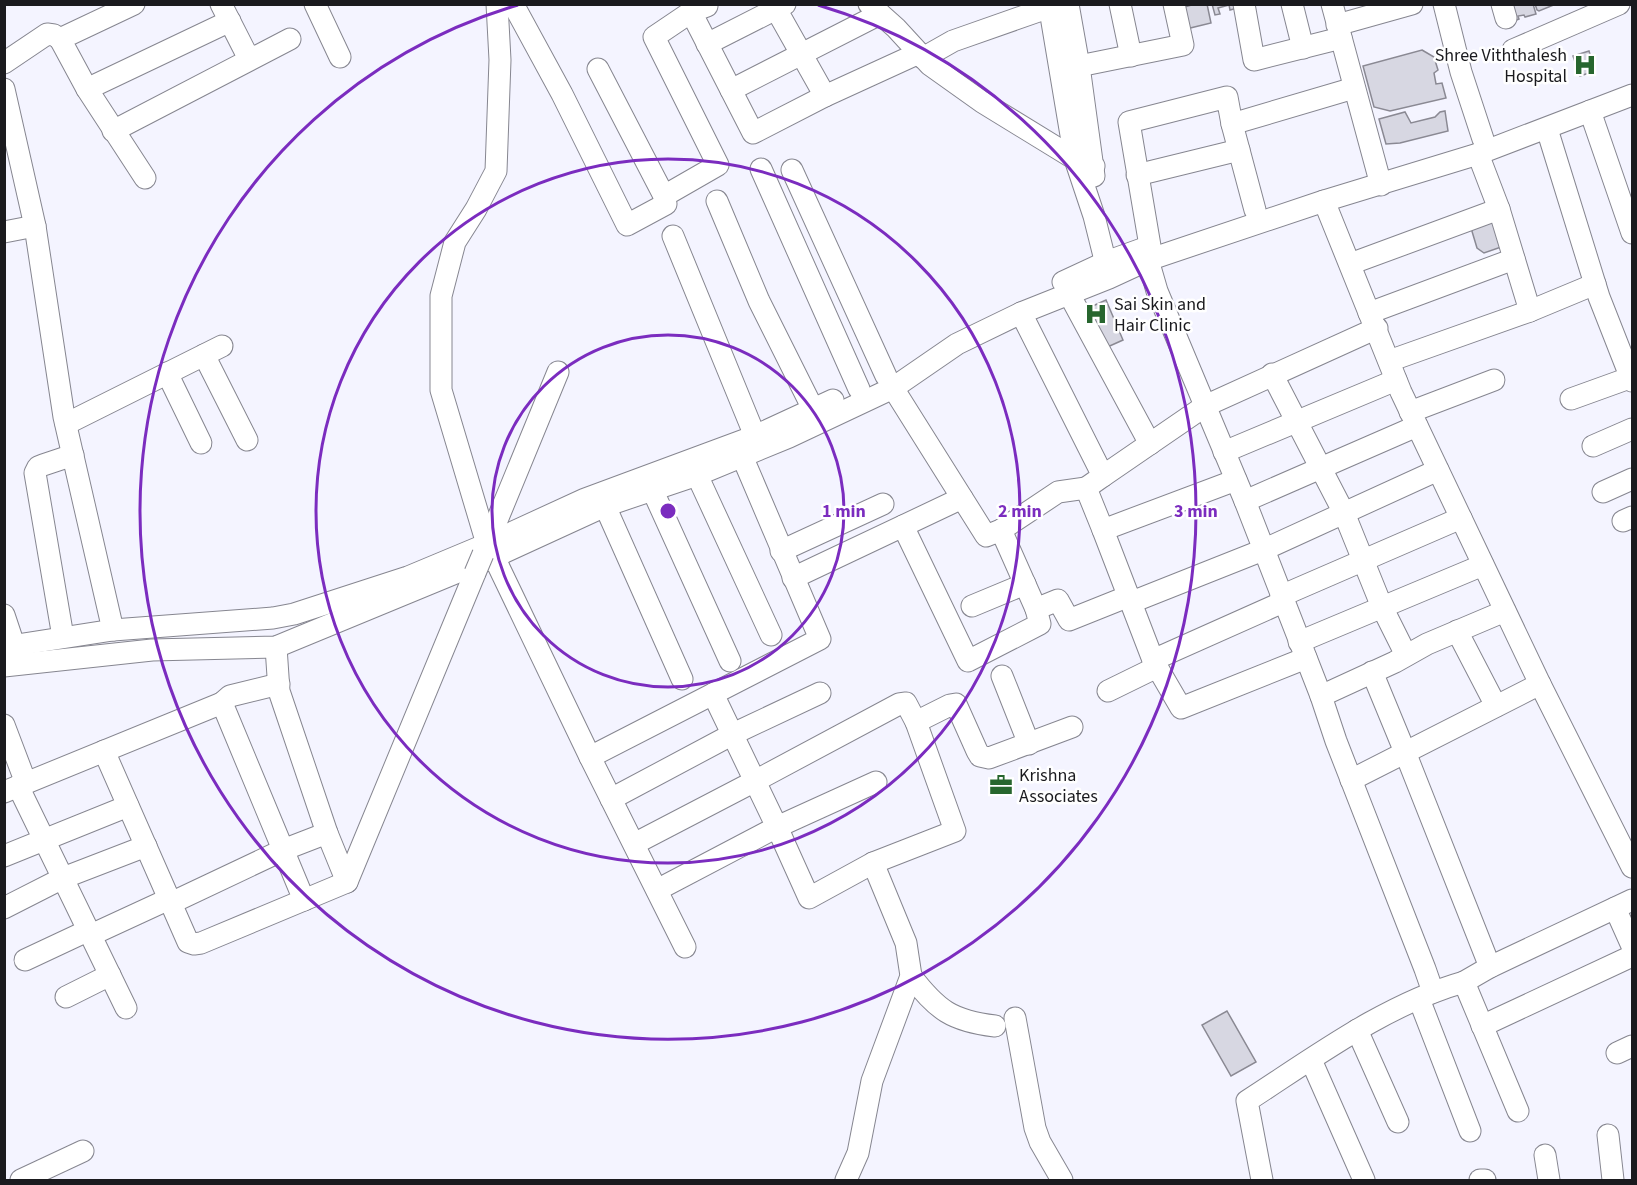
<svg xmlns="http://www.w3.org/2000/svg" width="1637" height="1185" viewBox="0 0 1637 1185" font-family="'Source Sans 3',sans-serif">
	<rect width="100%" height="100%" fill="#f4f4ff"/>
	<g fill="#d7d7e2" stroke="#8a8993" stroke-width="1.5">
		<path d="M1195,4h12l4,19 -25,6 -5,-21z"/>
		<path d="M1212,4h28l1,3 -11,3 -1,-5 -11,3 2,6 -5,1z"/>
		<path d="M1505,4h28l3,10 -11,3 -1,-2 -6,1 1,3 -5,2z"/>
		<path d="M1535,4h21l-17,7 -2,-1z"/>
		<path d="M1422,50l12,7 4,13 -4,3 2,11 6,-1 4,15 -56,13 -16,-4 -11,-41z"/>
		<path d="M1589,51l6,20 -15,5 -7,-20z"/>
		<path d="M1445,111l3,20 -48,12 -14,1 -7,-25 26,-7 6,11 24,-6 5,-5z"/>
		<path d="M1489,222l8,3 7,21 -20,7 -7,-5 -6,-20z"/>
		<path d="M1106,300l17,40 -20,9 -17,-40z"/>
		<path d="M1227,1011l29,51 -25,14 -29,-51z"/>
	</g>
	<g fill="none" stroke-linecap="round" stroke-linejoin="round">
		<g stroke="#868690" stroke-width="23">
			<g id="minor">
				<path d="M134,4l-74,35 27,50 58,89"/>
				<path d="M221,4l28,55"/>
				<path d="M315,4l25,53"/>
				<path d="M513,4l49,90 65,131 39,-21 -2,-8"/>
				<path d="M785,4l-9,5 49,87 94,-43"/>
				<path d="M869,4l27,24 34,37 52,37 93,57 19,7"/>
				<path d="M1049,4l26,155 19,57 15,60"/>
				<path d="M1068,4l11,62 15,110"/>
				<path d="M1120,4l11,52"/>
				<path d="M1244,4l10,56 87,-22"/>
				<path d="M1292,4l11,44"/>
				<path d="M1332,4l49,181"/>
				<path d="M1444,4l17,68 22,67"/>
				<path d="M1502,4l4,14"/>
				<path d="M707,6l-16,6 62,121 72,-37"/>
				<path d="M1337,25l75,-21"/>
				<path d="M707,44l69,-35 -2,-5"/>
				<path d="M1513,50l106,-46"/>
				<path d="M923,58l30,-17 97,-34"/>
				<path d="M4,63l43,-29 7,1 6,4"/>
				<path d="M1079,66l104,-21 -9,-41"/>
				<path d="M598,69l66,127 54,-31 -64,-128 37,-25"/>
				<path d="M4,89l31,137 29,191 49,213"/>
				<path d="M87,89l143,-68"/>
				<path d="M731,90l149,-76"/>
				<path d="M1590,111l42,122"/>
				<path d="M1547,129l52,168 33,84"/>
				<path d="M113,131l177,-92"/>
				<path d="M761,169l98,220"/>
				<path d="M792,170l94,206"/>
				<path d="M1137,175l102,-25"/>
				<path d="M717,201l42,100 54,108"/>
				<path d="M1324,201l77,191 139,292 92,183"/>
				<path d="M1255,210l-23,-86 122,-36"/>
				<path d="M4,232l31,-6"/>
				<path d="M673,236l82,200"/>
				<path d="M1150,246l-21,-124 98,-25 5,27"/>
				<path d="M1148,260l9,31 88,210 76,195"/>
				<path d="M1350,264l149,-55"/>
				<path d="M1063,282l43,-20 39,-14"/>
				<path d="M1069,294l81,150"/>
				<path d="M1530,311l65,-27"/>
				<path d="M1021,313l82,163 -17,12 17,42"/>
				<path d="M1369,313l145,-54"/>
				<path d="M204,355l43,85"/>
				<path d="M1389,361l141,-50 -31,-102 -21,-55"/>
				<path d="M167,373l34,70"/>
				<path d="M1272,374l72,139 38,94 24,48"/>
				<path d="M893,388l93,148 15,-6 35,79 22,-9 11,20 60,-24"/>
				<path d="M1571,399l61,-22"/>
				<path d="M1410,412l84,-32"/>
				<path d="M66,424l156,-78"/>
				<path d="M1593,446l39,-17"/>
				<path d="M1224,452l172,-72"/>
				<path d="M697,475l74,160"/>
				<path d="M1103,476l102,-70 172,-78"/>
				<path d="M1236,480l-133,50 50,130 130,-58"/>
				<path d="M652,489l78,172"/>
				<path d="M1603,492l29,-13"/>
				<path d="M1245,501l172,-75"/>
				<path d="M605,506l77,173"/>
				<path d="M1623,521l9,-4"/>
				<path d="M903,526l65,135 72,-37 -4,-15"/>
				<path d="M1001,530l57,-38 28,-4"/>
				<path d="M487,544l-46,-154v-94l14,-54 21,-33 20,-38 4,-111 -3,-56"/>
				<path d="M486,547l72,-175"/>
				<path d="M781,551l102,-47"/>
				<path d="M494,557l96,200 95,190"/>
				<path d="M793,578l169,-80"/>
				<path d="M1281,596l180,-78"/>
				<path d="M1132,602l131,-52 175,-80"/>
				<path d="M972,606l53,-22"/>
				<path d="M4,615l10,30"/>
				<path d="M1457,631l39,75"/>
				<path d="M63,637l-28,-164 3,-6 5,-2 30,-10"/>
				<path d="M1299,642l184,-77"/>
				<path d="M4,647l109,-17 160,-12 21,-4 114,-37 79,-33 98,-45 170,-63 78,-36"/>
				<path d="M276,647l3,44 48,142 20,49 128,-309"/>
				<path d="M1153,660l28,48 125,-50"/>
				<path d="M4,666l148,-16 124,-3 218,-90 111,-51 92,-31 92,-38 104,-49 64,-44 64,-31 88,-35 39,-18 176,-59 154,-47 154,-59"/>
				<path d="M1372,672l33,80 85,215"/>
				<path d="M1002,676l27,68"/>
				<path d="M279,684l-49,12 -8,7 82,197"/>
				<path d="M1108,691l49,-24"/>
				<path d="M916,722l34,-17 6,-1 21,47 3,5 9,2 83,-31"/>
				<path d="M4,725l22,58"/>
				<path d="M104,751l84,191 6,2 7,-1 146,-61"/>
				<path d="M590,757l230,-118 -78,-183"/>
				<path d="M1351,780l189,-96"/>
				<path d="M18,786l108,222"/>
				<path d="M4,792l218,-89"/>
				<path d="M611,799l122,-65 87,-41"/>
				<path d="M634,844l121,-63 144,-77 7,-1 10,19 39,109 -82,32 -64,35 -32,-71 99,-45"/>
				<path d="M4,856l124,-50"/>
				<path d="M657,890l120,-63 -64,-133"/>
				<path d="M171,903l112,-53 44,-17"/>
				<path d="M4,908l59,-30 83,-32"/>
				<path d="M1615,908l17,38"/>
				<path d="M91,935l78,-36"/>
				<path d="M25,960l64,-30"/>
				<path d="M911,976c26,34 41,45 84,50"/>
				<path d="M1433,992l-8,-23 -89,-228 -15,-45 74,-34 32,-18 78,-33"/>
				<path d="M66,997l44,-22"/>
				<path d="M1419,999l51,132"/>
				<path d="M1015,1018l20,110 5,14 22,38"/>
				<path d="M1482,1026l150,-70"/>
				<path d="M1357,1030l41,92"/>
				<path d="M1617,1053l15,-7"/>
				<path d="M1311,1060l53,120"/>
				<path d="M1518,1111l-54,-129 26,-15 142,-67"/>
				<path d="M1608,1135l5,45"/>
				<path d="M1545,1155l4,25"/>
				<path d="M21,1180l62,-29"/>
				<path d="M846,1180l12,-27 14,-72 39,-105 -5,-33 -33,-80"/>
				<path d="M1262,1180l-15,-79c68,-44 139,-97 217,-119"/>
				<path d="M1480,1180h5"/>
			</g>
		</g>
		<use href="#minor" stroke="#fff" stroke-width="21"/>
		<g stroke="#868690" stroke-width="23" stroke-linecap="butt">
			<path id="minor-bridge" d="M475,573l8,-19"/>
		</g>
		<use href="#minor-bridge" stroke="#fff" stroke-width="21"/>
	</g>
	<g fill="none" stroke="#7b2cbf" stroke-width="3">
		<circle cx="668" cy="511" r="176"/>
		<circle cx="668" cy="511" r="352"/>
		<path d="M818 5A528 528 0 1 1 518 5"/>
	</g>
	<defs>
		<g id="hospital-bare" transform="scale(1.8)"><path d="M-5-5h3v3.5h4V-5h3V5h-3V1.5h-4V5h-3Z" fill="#27662e" stroke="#fff" stroke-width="2.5" paint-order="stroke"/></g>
		<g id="office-bare" transform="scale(1.8)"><path d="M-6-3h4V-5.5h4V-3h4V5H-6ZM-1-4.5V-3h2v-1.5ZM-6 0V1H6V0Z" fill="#27662e" stroke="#fff" stroke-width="2.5" paint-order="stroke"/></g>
	</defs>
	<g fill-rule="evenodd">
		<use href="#hospital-bare" x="1585" y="65"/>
		<use href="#hospital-bare" x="1096" y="314"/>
		<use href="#office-bare" x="1001" y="785"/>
	</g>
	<g text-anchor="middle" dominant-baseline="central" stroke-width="5" stroke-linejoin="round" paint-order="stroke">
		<g font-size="18" fill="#1a1a1e" stroke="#fff" text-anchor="start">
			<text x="1567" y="55" text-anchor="end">Shree Viththalesh<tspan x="1567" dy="21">Hospital</tspan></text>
			<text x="1114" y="304">Sai Skin and<tspan x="1114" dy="21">Hair Clinic</tspan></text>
			<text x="1019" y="775">Krishna<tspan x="1019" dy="21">Associates</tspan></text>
		</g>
	</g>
	<circle cx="668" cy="511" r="9" fill="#7b2cbf" stroke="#fff" stroke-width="3"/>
	<g font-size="18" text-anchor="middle" font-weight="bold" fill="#7b2cbf" stroke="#fff" stroke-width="5" stroke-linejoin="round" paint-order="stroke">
		<text x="844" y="517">1 min</text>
		<text x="1020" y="517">2 min</text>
		<text x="1196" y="517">3 min</text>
	</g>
	<rect width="1637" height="1185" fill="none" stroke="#1a1a1e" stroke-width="12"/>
</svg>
